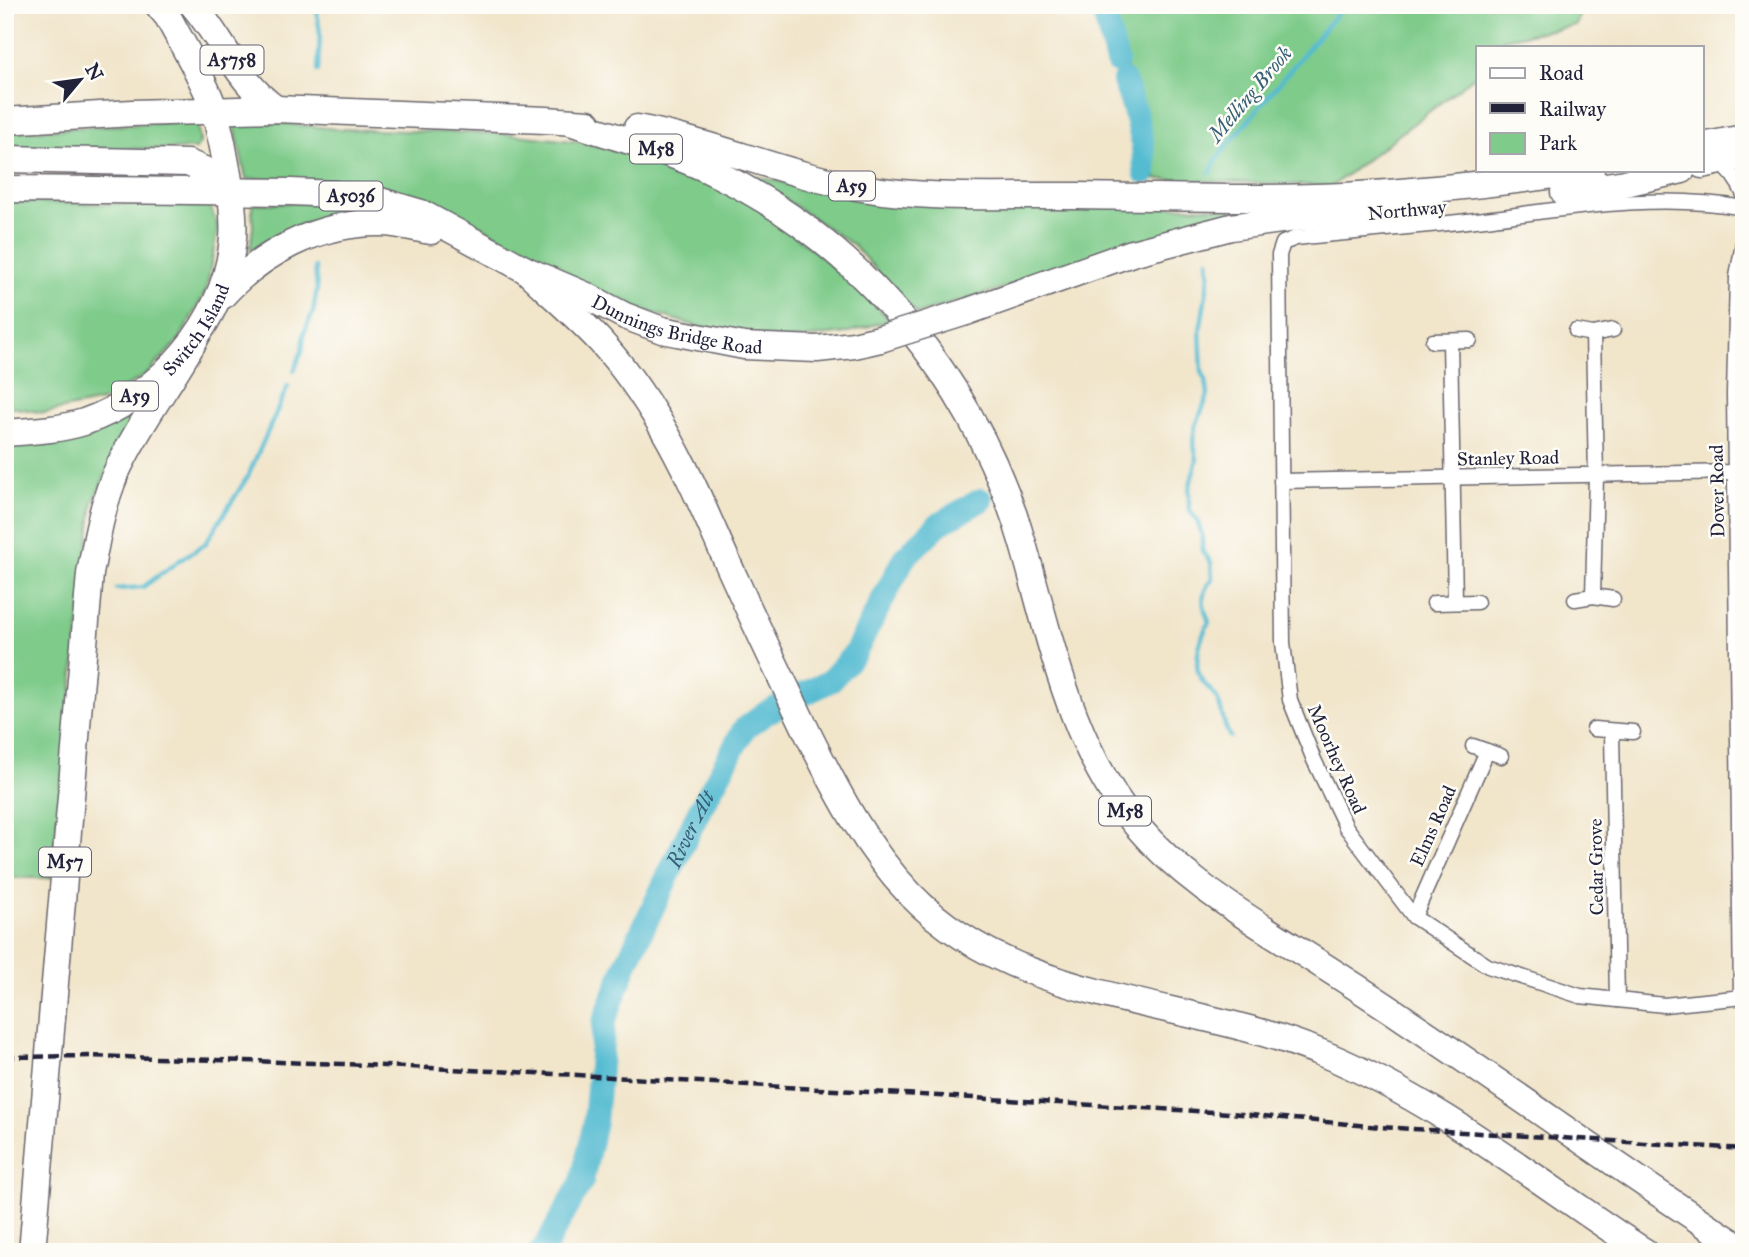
<svg xmlns="http://www.w3.org/2000/svg" width="1749" height="1257" viewBox="0 0 1749 1257" font-family="'IM FELL Great Primer',serif">
	<rect width="100%" height="100%" fill="#fdfcf7"/>
	<filter id="ink" filterUnits="userSpaceOnUse"><feTurbulence type="fractalNoise" baseFrequency=".0143" numOctaves="2"/><feDisplacementMap in="SourceGraphic" scale="14" xChannelSelector="R" yChannelSelector="G"/><feConvolveMatrix kernelMatrix="1 2 1 2 8 2 1 2 1" color-interpolation-filters="sRGB"/></filter>
	<filter id="wash" filterUnits="userSpaceOnUse"><feTurbulence type="fractalNoise" baseFrequency=".00686" numOctaves="4" result="noise"/><feDisplacementMap in="SourceGraphic" scale="28" xChannelSelector="R" yChannelSelector="G"/><feGaussianBlur stdDeviation="1.57" result="paint"/><feColorMatrix in="noise" values="0 0 0 0 0 0 0 0 0 0 0 0 0 0 0 0 0 1.4 0 .05"/><feComposite in="paint" operator="in"/></filter>
	<g filter="url(#wash)">
		<rect width="100%" height="100%" fill="#f1e5ca"/>
		<g fill="#7ecb8a" stroke="#507662" stroke-width="2">
			<path d="M1108,5h476l-8,20 -73,14 -6,8h-19v27l-146,112 -176,-7 -5,-44 -33,-90z"/>
			<path d="M197,121l3,21 -4,7 -191,-1v-16z"/>
			<path d="M269,122l69,7 170,5 73,8 86,22 87,40 64,50 73,66 -45,13 -60,7 -90,-14 -78,-24 -166,-92 -80,-26 -83,-5h-43l-12,-56z"/>
			<path d="M749,175l115,24 366,9v12l-313,94 -64,-69z"/>
			<path d="M5,202l205,4 8,21 -12,64 -27,49 -32,34 -45,27 -58,12 -39,-7z"/>
			<path d="M316,202l43,8 -69,18 -40,22 3,-23 -1,-23z"/>
			<path d="M132,417l-39,85 -42,376h-40l-6,-96v-337l64,-4z"/>
		</g>
		<g fill="none" stroke-linecap="round" stroke-linejoin="round">
			<g stroke="#54bbd1" stroke-width="4.5">
				<path d="M316,5l4,28 -2,38"/>
				<path d="M1210,173l8,-16 126,-152"/>
				<path d="M1208,260l1,16 -9,55 2,41 4,8 2,15 -13,33 -2,13 4,18 -8,30v20l8,11 5,15v16l9,11 1,17c-12,14 -10,25 -3,43 -8,15 -18,42 -7,58 5,9 11,9 16,21 5,12 5,24 12,36"/>
				<path d="M294,371l8,-20 2,-18 9,-21 4,-23 -2,-22"/>
				<path d="M117,589l26,-2 37,-27 25,-16 43,-68 40,-90"/>
			</g>
			<g stroke="#54bbd1" stroke-width="24">
				<path d="M1102,5l15,57"/>
				<path d="M1124,81c12,32 20,56 21,91"/>
				<path id="s1" d="M540,1252l4,-3 38,-68 13,-59 9,-100 23,-60 71,-149 46,-84 22,-16 64,-32 25,-28 49,-95 35,-34 42,-24"/>
			</g>
		</g>
	</g>
	<g filter="url(#ink)">
		<g fill="none" stroke-linecap="round" stroke-linejoin="round">
			<g stroke="#6a666d" stroke-width="17">
				<g id="street">
					<path d="M1719,162c12,9 19,19 25,33"/>
					<path d="M1744,208c-83,-15 -168,-1 -251,10 -65,8 -132,13 -197,20l-13,5 -4,12 4,388 7,57 24,60 32,67 68,90 74,49 92,30 84,9 80,-8"/>
					<path d="M1576,331l17,3 20,-4"/>
					<path d="M1593,334l3,141 -3,121"/>
					<path d="M1433,341l37,-1"/>
					<path d="M1450,341l5,260"/>
					<path d="M1281,481l455,-9"/>
					<path d="M1575,599l18,-3 20,3"/>
					<path d="M1434,603l43,-1"/>
					<path d="M1594,729l39,3"/>
					<path d="M1612,732l5,268"/>
					<path d="M1473,746l28,10"/>
					<path d="M1414,917l73,-166"/>
					<path d="M1741,997l-7,-603 3,-117 7,-40"/>
				</g>
			</g>
			<g stroke="#6a666d" stroke-width="29">
				<g id="highway">
					<path d="M193,5c29,34 46,78 83,104"/>
					<path d="M5,121l127,-8 144,-4 270,11 42,3"/>
					<path d="M573,123c48,16 98,28 144,51 149,72 260,212 306,370 28,97 48,203 114,282 42,50 100,85 155,120 38,24 76,48 114,74 113,75 223,156 338,230"/>
					<path d="M637,128c76,14 148,47 225,60 70,12 145,7 217,8 88,1 177,4 265,0 83,-5 165,-14 247,-26"/>
					<path d="M1702,146l42,-8"/>
					<path d="M5,159l183,4 23,10 19,20"/>
					<path d="M1702,165l42,-9"/>
					<path id="s2" d="M5,189l286,3 44,2 45,7 41,12 105,57 61,26 38,20 37,14 82,16 73,3 37,-4 26,-6"/>
					<path d="M1564,192l61,-9 57,-13"/>
					<path d="M526,270c24,24 51,46 74,71 25,27 45,57 64,89 28,48 48,99 71,149 24,53 49,105 74,157 28,56 57,112 101,158 108,112 278,103 414,160 116,48 216,130 321,198"/>
					<path d="M222,296c39,-43 96,-73 156,-73 17,-1 36,5 53,8"/>
					<path d="M966,312l166,-59 99,-26 65,-9 136,-10"/>
					<path id="s3" d="M5,433c27,-2 53,-3 79,-11 77,-26 142,-101 149,-184 3,-32 -10,-94 -18,-126 -8,-27 -33,-68 -47,-95l-10,-12"/>
					<path d="M32,1252l58,-678c6,-33 12,-68 25,-99 22,-48 54,-90 80,-136"/>
				</g>
			</g>
			<use href="#street" stroke="#fff" stroke-width="14"/>
			<use href="#highway" stroke="#fff" stroke-width="26"/>
			<path stroke="#22223b" stroke-width="4.5" stroke-dasharray="10 5" stroke-linecap="butt" d="M5,1057l86,-1 252,8 235,11 652,38 150,14 364,22"/>
			<g stroke="#6a666d" stroke-width="29" stroke-linecap="butt">
				<path id="highway-bridge" d="M880,339l86,-27"/>
			</g>
			<use href="#highway-bridge" stroke="#fff" stroke-width="26"/>
		</g>
	</g>
	<g text-anchor="middle" dominant-baseline="central" stroke-width="5" stroke-linejoin="round" paint-order="stroke">
		<g fill="#fdfcf7" stroke="#646373" stroke-width="2">
			<rect x="200.5" y="45.5" width="63" height="29" rx="5"/>
			<rect x="630" y="134.5" width="52" height="29" rx="5"/>
			<rect x="829" y="171.5" width="46" height="29" rx="5"/>
			<rect x="319.5" y="181.5" width="63" height="29" rx="5"/>
			<rect x="112" y="381.5" width="46" height="29" rx="5"/>
			<rect x="1099" y="796.5" width="52" height="29" rx="5"/>
			<rect x="39" y="847.5" width="52" height="29" rx="5"/>
		</g>
		<g font-size="18" font-weight="bold" fill="#22223b">
			<text x="232" y="60">A5758</text>
			<text x="656" y="149">M58</text>
			<text x="852" y="186">A59</text>
			<text x="351" y="196">A5036</text>
			<text x="135" y="396">A59</text>
			<text x="1125" y="811">M58</text>
			<text x="65" y="862">M57</text>
		</g>
		<g font-size="19" fill="#22223b" stroke="#fdfcf7">
			<text transform="translate(1407 210) rotate(-5)">Northway</text>
			<text stroke="none"><textPath href="#s2" startOffset="700">Dunnings Bridge Road</textPath></text>
			<text stroke="none"><textPath href="#s3" startOffset="229">Switch Island</textPath></text>
			<text transform="translate(1508 458) rotate(-1)">Stanley Road</text>
			<text transform="translate(1717 491) rotate(-91)">Dover Road</text>
			<text transform="translate(1337 759) rotate(66)">Moorhey Road</text>
			<text transform="translate(1433 826) rotate(-66)">Elms Road</text>
			<text transform="translate(1596 867) rotate(-91)">Cedar Grove</text>
		</g>
		<g font-size="21" font-style="italic" fill="#365f77" stroke="#fdfcf7">
			<text transform="translate(1250 94) rotate(-50)">Melling Brook</text>
			<text stroke="none"><textPath href="#s1" startOffset="455">River Alt</textPath></text>
		</g>
	</g>
	<rect width="1749" height="1257" fill="none" stroke="#fdfcf7" stroke-width="28"/>
	<rect x="1476" y="46" width="228" height="126" fill="#fdfcf7" stroke="#a5a5ac" stroke-width="2"/>
	<rect x="1490" y="68" width="35" height="10" fill="#ffffff" stroke="#a5a5ac" stroke-width="2"/>
	<text x="1539" y="80" font-size="21" fill="#22223b">Road</text>
	<rect x="1490" y="103" width="35" height="10" fill="#22223b" stroke="#a5a5ac" stroke-width="2"/>
	<text x="1539" y="116" font-size="21" fill="#22223b">Railway</text>
	<rect x="1490" y="133" width="35" height="21" fill="#7ecb8a" stroke="#a5a5ac" stroke-width="2"/>
	<text x="1539" y="150" font-size="21" fill="#22223b">Park</text>
	<g transform="translate(80 80) rotate(61)" stroke="#fdfcf7" stroke-width="5" paint-order="stroke">
	<path d="M0-5L12 26L0 18L-12 26Z" fill="#22223b"/>
	<text y="-10" font-size="19" font-weight="bold" text-anchor="middle" fill="#22223b">N</text>
	</g>
</svg>
